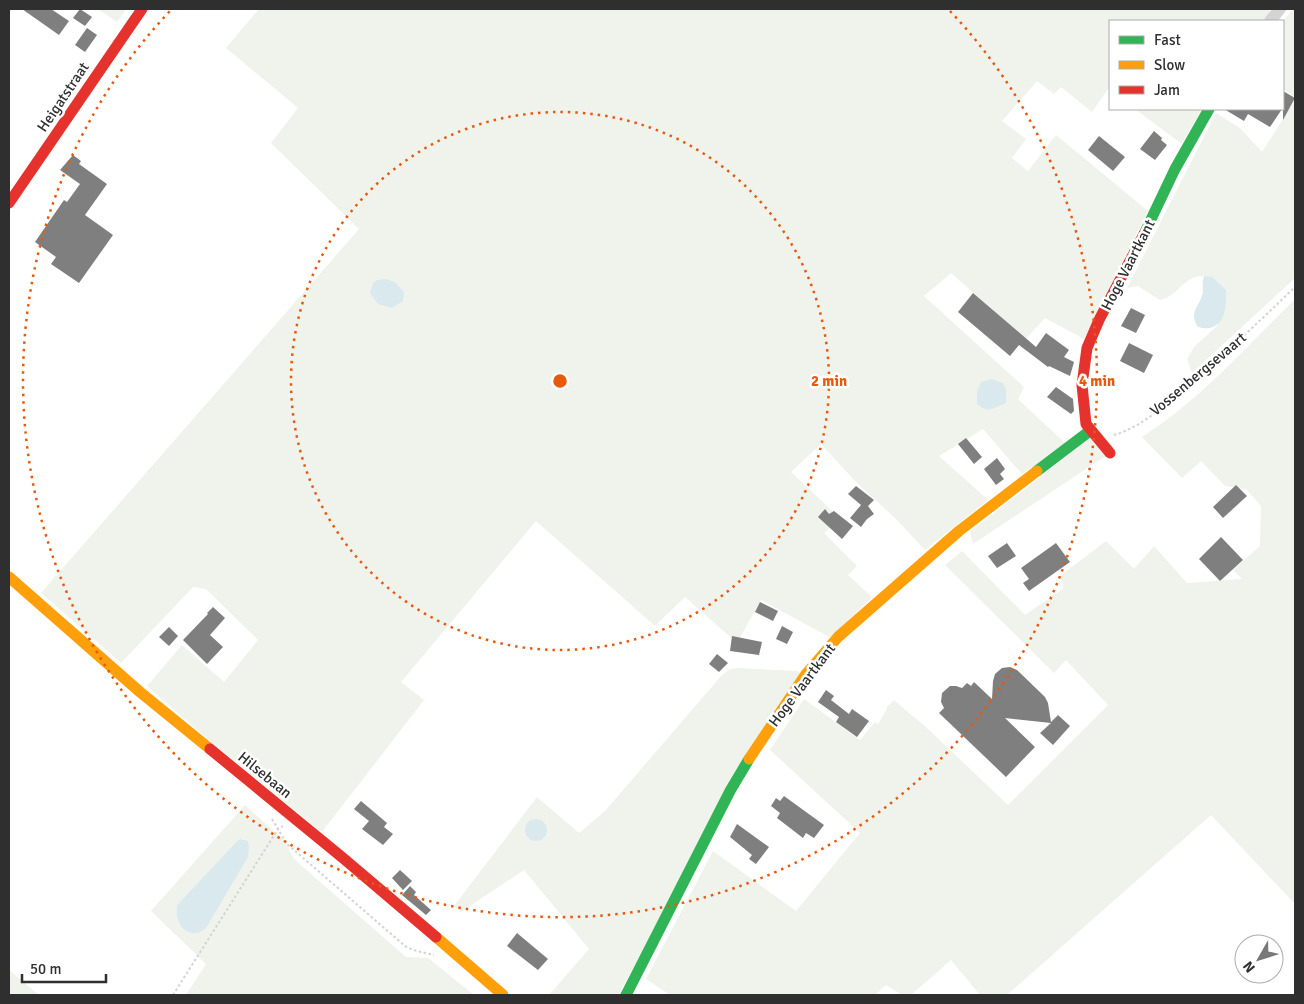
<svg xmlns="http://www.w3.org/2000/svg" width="1304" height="1004" viewBox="0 0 1304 1004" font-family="Signika,sans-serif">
	<rect width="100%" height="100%" fill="#fff"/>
	<g fill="#f0f2ec" fill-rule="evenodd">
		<path d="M98,9h28l-9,13z"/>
		<path d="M259,9h1008l4,3 -7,9h-154v69l-2,-1 -16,23 -31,-25 -7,7 -17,-13 -35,40 24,18 -14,19 16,13 28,-36 92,76 -64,128 -39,-21 -19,21 -75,-66 -27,23 100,91 -6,12 48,45 -44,30 -39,-45 -44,27 49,44 -63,50 -28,-30 -43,-40 -33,-36 -30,28 49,46 -16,15 33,33 -9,9 24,22 -41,41 -70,-38 -24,43 -52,-46 -30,29 -119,-105 -135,161 23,18 -102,132 -111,-90 -64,-56 35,-41 42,37 34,-42 -52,-51 -13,-2 -72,76 -80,-70 318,-364 -88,-86 27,-35 -72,-60z"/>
		<path d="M1293,9h2v88l-12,-8v-68z"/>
		<path d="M1295,100v178l-103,95 -5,-14 7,-12 24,-22 -6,-48c-4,0 -9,-1 -13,-1 -16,3 -23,21 -39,24l-22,-14 -11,2 89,-175 24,15 22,24z"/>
		<path d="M1135,109h67l-20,35z"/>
		<path d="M1295,299v605l-84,-89 -204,180h-27l-29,-35 -40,35h-9l-16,-10 -11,10h-205l-24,-16 67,-128 83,60 64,-78 -90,-83 34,-51 56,41 15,-18 3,2 9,-15 -1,-1 8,-8 34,29 80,76 100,-100 -42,-45 -12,13 -109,-108 17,-14 63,64 39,-27 -4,-12 46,-35 28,28 20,-23 33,37 55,-4 -9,-9 27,-24 1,-40 -15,-17 -21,-3 -24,-25 -19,17 -40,-41c58,-37 104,-90 153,-138z"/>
		<path d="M1094,435l17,19 -13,7 -125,83 -3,-12z"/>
		<path d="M738,668l59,3 4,2 -183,322h-69l40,-46 -65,-79 -63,42 -7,-6 83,-109 42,36 26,-22 117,-136 8,-6z"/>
		<path d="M245,805l40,36 9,18 112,98 22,1 46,37h-288l20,-31 -55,-53zM241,839h3l-49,94c-14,-1 -21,-15 -18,-28l61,-65z"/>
		<path d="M9,970l30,25h-30z"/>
	</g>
	<g fill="#dae9ee">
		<path d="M1204,276l8,1 14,13c1,19 -2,44 -28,37 -10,-16 2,-20 5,-35 0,-6 -1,-8 1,-16z"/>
		<path d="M386,279l9,3 9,10 -1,9 -11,7 -14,-4 -8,-11 3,-10 4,-3z"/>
		<path d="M991,379l12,4 3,6v14c-14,5 -16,11 -29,1v-12l4,-10z"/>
		<circle cx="536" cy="830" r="11"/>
		<path d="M241,839l7,2 1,7 -1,9 -42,71c-17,15 -33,-5 -29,-23l61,-65z"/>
	</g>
	<g fill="#7f7f7f">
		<path d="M22,9h29l18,12 -10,14z"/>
		<path d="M80,9l12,8 -7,9 -12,-8z"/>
		<path d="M87,28l10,7 -12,17 -10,-7z"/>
		<path d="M1283,91l12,7 -12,22z"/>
		<path d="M1224,109h58l-12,18 -22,-13 -4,7z"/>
		<path d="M1154,131l8,7 -1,2 6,5 -12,15 -15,-11z"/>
		<path d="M1099,136l26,21 -12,14 -25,-21z"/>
		<path d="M73,155l8,6 -2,3 28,20 -22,31 28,20 -34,48 -28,-19 5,-7 -21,-15 29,-42 3,2 13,-18 -20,-14z"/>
		<path d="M973,293l63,54 10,-14 23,17 -5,7 10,5 -4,14 -21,-10 -1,1 -29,-22 -9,11 -52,-44z"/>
		<path d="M1131,308l14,7 -9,18 -15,-7z"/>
		<path d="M1129,343l24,12 -9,18 -24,-12z"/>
		<path d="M1056,387l17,12 1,12 -3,3 -24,-17z"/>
		<path d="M966,438l16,19 -8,7 -16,-20z"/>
		<path d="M997,458l8,11 -5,5 4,5 -8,6 -12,-16z"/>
		<path d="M1236,485l11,11 -24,22 -10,-11z"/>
		<path d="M856,486l18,14 -6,6 6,8 -7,5 -6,8 -11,-9 11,-13 -13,-11z"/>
		<path d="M825,509l4,5 5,-3 19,15 -11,13 -24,-22z"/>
		<path d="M1221,537l22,23 -23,21 -21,-22z"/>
		<path d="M1007,543l9,13 -19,12 -9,-12z"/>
		<path d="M1056,543l14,19 -41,29 -6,-8 6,-4 -8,-11z"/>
		<path d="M760,602l18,9 -5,10 -18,-9z"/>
		<path d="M213,607l12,11 -15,17 13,12 -16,17 -24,-24 25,-26 -1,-1z"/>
		<path d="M782,626l11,6 -6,12 -11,-5z"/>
		<path d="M169,627l9,9 -9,10 -10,-9z"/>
		<path d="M732,636l30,6 -3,13 -29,-4z"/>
		<path d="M717,654l11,9 -9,9 -10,-8z"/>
		<path d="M1010,667l7,3 28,27 3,6 3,19 7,-7 12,11 -17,19 -13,-12 11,-10 -46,-5 30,29 -29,30 -67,-64 5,-5 -3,-6 1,-9 8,-7h6l6,2 5,-5 4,3 3,-4 18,17 1,-18 2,-7 7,-6z"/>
		<path d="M826,690l8,6 -3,4 18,14 3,-5 17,12 -12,16 -21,-15 3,-5 -21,-15z"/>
		<path d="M784,796l40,29 -10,13 -8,-5 -3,5 -26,-20 3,-5 -9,-7 5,-8 4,3z"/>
		<path d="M361,801l26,22 -3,4 9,7 -10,11 -21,-16 7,-8 -15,-12z"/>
		<path d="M737,824l32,23 -13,17 -7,-5 3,-4 -22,-18z"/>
		<path d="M400,870l12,11 -9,9 -11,-12z"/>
		<path d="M410,886l6,6 -2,3 17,15 -5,5 -24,-20z"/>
		<path d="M517,933l31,26 -10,11 -31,-24z"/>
	</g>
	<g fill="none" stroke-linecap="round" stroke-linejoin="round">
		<g stroke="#d3d3d3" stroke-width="2" stroke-dasharray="2.5 2.5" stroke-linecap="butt">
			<path d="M1114,435c29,-8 60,-37 82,-56 34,-30 67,-61 99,-92"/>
			<path d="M272,819l15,25 118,102 8,4 21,5"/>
			<path d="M173,995l105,-166 5,-3"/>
		</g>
		<path stroke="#d4d4d4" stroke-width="12" d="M1270,21l10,-12"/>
		<g stroke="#30b455" stroke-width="11">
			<path d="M1144,234l31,-65 34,-60"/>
			<path d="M1037,471l54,-41"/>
			<path d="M626,995l104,-204 19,-32"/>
		</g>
		<g stroke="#ff9f0a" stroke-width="11">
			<path d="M9,577l131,115 70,57"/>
			<path d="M749,759l57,-85 32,-37 121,-106 78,-60"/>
			<path d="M436,937l67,58"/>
		</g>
		<g stroke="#e5322d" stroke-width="11">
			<path d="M9,203l133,-194"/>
			<path d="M1110,453l-24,-29 -4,-39 5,-37 12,-28 45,-86"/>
			<path d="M210,749l133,109 93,79"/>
		</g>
	</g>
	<g fill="none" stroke="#e8590c" stroke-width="2.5" stroke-dasharray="2.5 5">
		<circle cx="560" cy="381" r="269"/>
		<path d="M950 11A537 537 0 1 1 170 11"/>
	</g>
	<g text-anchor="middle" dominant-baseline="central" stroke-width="5" stroke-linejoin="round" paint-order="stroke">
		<g font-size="15" fill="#2f2f2f" stroke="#fff">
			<text transform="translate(63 97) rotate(-56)">Heigatstraat</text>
			<text transform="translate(1128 265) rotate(-63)">Hoge Vaartkant</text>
			<text transform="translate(1198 374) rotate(-40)">Vossenbergsevaart</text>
			<text transform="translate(802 685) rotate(-53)">Hoge Vaartkant</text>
			<text transform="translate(265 775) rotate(39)">Hilsebaan</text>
		</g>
	</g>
	<circle cx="560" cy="381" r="8" fill="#e8590c" stroke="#fff" stroke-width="2.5"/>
	<g font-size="15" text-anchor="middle" font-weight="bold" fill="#e8590c" stroke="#fff" stroke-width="5" stroke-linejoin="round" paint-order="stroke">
		<text x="829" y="386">2 min</text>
		<text x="1097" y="386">4 min</text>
	</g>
	<rect width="1304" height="1004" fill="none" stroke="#2f2f2f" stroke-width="20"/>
	<rect x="1109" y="20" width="175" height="90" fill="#ffffff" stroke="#acacac"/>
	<rect x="1119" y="36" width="25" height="8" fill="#30b455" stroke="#acacac"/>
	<text x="1154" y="45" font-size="15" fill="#2f2f2f">Fast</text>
	<rect x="1119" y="61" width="25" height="8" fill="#ff9f0a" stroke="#acacac"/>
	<text x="1154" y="70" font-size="15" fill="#2f2f2f">Slow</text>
	<rect x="1119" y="86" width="25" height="8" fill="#e5322d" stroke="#acacac"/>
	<text x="1154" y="95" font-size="15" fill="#2f2f2f">Jam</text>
	<g transform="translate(1259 959) rotate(231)"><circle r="24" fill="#ffffff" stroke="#acacac"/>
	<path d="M0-4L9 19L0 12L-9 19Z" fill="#787878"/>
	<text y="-8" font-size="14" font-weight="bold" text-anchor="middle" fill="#2f2f2f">N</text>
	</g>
	<path d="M22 974v8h84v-8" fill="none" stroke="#2f2f2f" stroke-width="2.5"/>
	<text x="30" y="974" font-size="15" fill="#2f2f2f" stroke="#ffffff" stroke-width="4" paint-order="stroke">50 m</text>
</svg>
